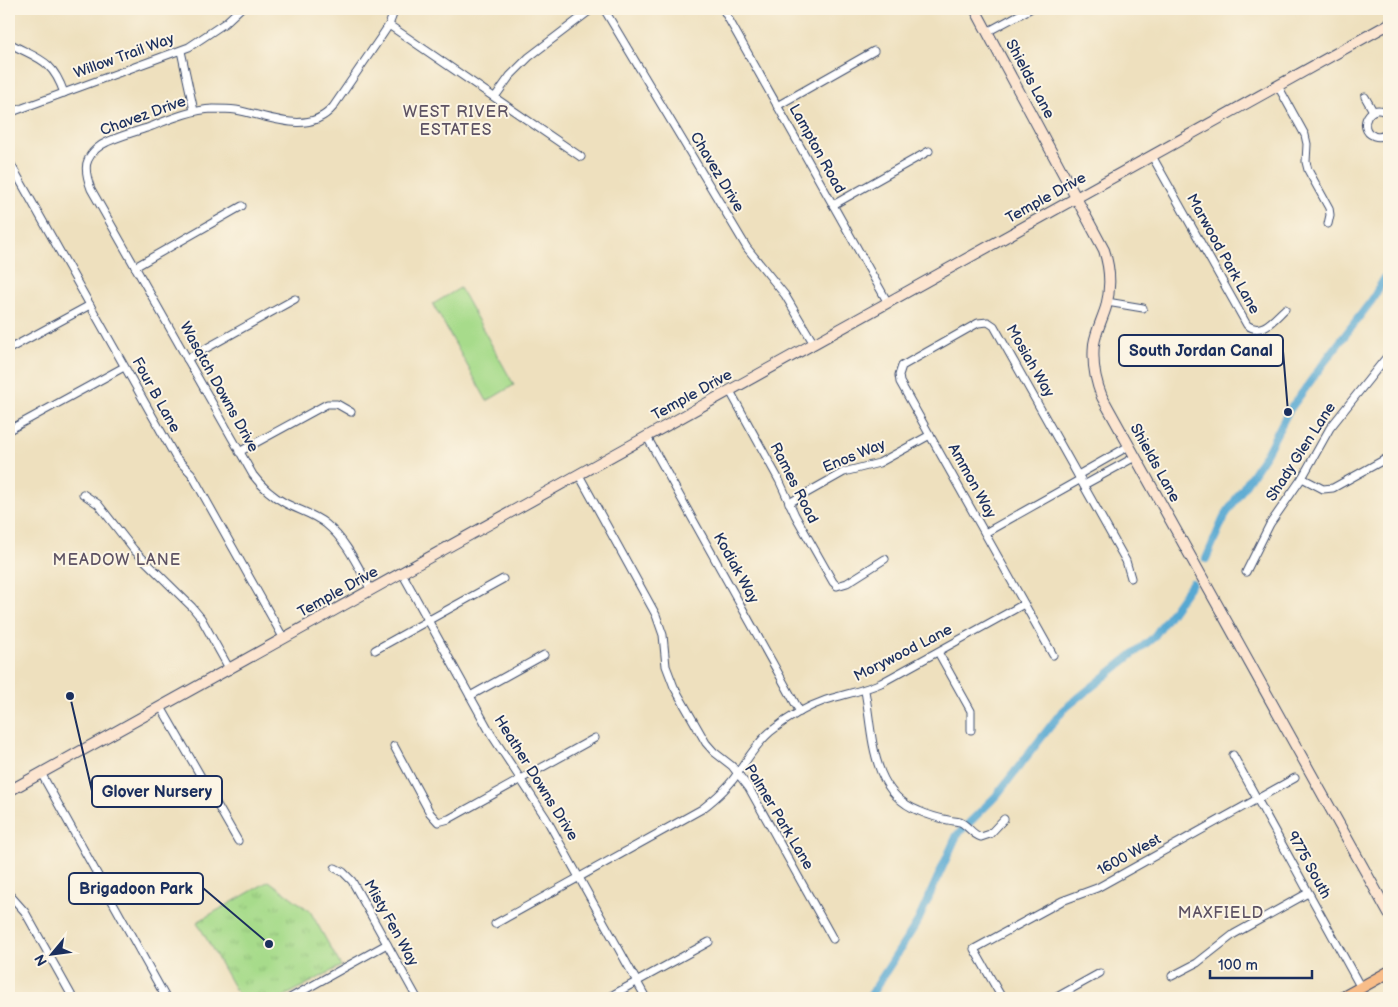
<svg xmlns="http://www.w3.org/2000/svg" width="1398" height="1007" viewBox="0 0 1398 1007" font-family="'Balsamiq Sans',sans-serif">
	<defs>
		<pattern id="park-tufts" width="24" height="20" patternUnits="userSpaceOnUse" patternTransform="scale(1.25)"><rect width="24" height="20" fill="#a7db8b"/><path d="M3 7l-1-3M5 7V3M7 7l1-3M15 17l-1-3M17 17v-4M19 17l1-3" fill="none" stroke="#8fbc7a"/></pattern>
	</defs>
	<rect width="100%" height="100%" fill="#fcf5e5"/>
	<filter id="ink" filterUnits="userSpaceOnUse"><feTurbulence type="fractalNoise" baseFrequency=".02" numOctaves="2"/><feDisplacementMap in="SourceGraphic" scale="10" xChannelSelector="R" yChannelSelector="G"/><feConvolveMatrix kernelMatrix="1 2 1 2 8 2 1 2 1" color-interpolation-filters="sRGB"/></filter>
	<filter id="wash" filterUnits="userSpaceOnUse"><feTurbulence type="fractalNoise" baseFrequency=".0096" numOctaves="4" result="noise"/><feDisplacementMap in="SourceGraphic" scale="20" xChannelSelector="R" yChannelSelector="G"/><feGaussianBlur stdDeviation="1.12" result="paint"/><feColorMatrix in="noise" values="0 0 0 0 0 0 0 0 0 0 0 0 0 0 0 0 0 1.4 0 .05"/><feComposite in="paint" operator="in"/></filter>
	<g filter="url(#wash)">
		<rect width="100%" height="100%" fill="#eee0be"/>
		<path fill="#a7db8b" stroke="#618574" d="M460,288l54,97 -27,16 -54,-97z"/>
		<path fill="url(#park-tufts)" stroke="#618574" d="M269,881l41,30 31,55 -60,32h-41l-43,-76z"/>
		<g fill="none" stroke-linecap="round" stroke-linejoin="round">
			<g stroke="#57a8d2" stroke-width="8">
				<path d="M1206,559l18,-42 43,-65 21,-40 38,-52 46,-60 17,-30"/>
				<path d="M869,998l49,-77 39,-86 39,-39 67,-86 90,-72 39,-55"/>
			</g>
		</g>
	</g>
	<g filter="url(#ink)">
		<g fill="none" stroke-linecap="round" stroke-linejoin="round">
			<g stroke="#3b4a6c" stroke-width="9">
				<g id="street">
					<path d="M604,9l143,239 38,47 29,49"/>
					<path d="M723,9l165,294"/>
					<path d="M389,25l192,132"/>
					<path d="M987,32l43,-23"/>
					<path d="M9,43c28,16 43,15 55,50"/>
					<path d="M181,51l13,60"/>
					<path d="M1278,86l27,49 2,9 -1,18 2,8 21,38 1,7 -2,9"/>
					<path d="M495,97l15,-21 19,-19 63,-48"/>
					<path d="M1365,97l8,14"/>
					<path d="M777,106l97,-55"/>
					<path d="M9,113l180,-66 36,-24 15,-14"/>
					<path d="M1389,115c-18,-17 -34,14 -15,21 6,2 11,0 15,-4"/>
					<path d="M1386,135l3,7"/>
					<path d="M1152,156l95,169c15,11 27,-6 38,-16"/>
					<path d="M9,161l167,297 15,15 93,166"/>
					<path d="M833,205l96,-54"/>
					<path d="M135,267l107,-61"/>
					<path d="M1107,302l36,6"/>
					<path d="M9,349l81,-44"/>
					<path d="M187,359l108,-60"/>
					<path d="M730,391l49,89 16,35 38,67 4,4 10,-3 38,-24"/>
					<path d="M9,430l115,-63"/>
					<path d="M647,437l153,275"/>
					<path d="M239,452l88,-48h10l14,8"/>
					<path d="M579,475l77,140 7,20 3,31 8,21 32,56 8,9 18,14 17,22 84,151"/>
					<path d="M1078,475l51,-29"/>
					<path d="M1302,478l21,11 10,-1 56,-31"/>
					<path d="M1084,485l51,-28"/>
					<path d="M83,494l15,10 36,46 58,57 9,11 29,52"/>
					<path d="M789,503l55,-31 35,-9 51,-28"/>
					<path d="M985,533l96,-54"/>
					<path d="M1246,572l24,-48 32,-46 28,-50 59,-74"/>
					<path d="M402,573l89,161 55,84 100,180"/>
					<path d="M371,590c-13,-23 -24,-49 -45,-66 -12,-10 -28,-14 -41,-21 -13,-7 -23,-16 -32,-28l-162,-286c-3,-8 -7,-21 -3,-29 3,-8 12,-15 19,-18 13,-6 27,-10 40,-14 21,-8 43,-18 66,-19 7,0 15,0 23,1 30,5 72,27 97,-3l48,-70 8,-12 6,-16"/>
					<path d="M375,650l128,-71"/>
					<path d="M938,652l33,59v19"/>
					<path d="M1053,655l-153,-273 -1,-7 3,-9 76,-43 10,-1 6,4 132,235 5,17"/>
					<path d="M865,691c8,42 5,101 54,120 9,4 19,7 29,9 4,1 8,1 12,2 8,3 12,13 21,15l9,-3 14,-15"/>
					<path d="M470,696l74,-41"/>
					<path d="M161,707l77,134"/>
					<path d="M394,746l36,67 8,9 11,-3 146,-81"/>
					<path d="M1233,755l128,233"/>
					<path d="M41,773l125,225"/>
					<path d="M335,868l8,4 9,9 65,117"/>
					<path d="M9,894l16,18 48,86"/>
					<path d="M495,924l207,-115c13,-10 26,-21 35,-35 10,-14 19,-30 33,-42 16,-13 36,-25 56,-32 19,-6 37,-9 55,-17l143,-79"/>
					<path d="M1172,976l25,-13 37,-29 74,-41"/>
					<path d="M290,998l97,-54"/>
					<path d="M607,998l102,-56"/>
					<path d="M1002,998l-28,-49 88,-48 35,-13 198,-110"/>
					<path d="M1055,998l45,-25"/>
				</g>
			</g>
			<g stroke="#3b4a6c" stroke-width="12">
				<g id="secondary">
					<path d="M975,9l129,241c6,18 7,38 2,57 -4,13 -10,24 -12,37 -2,19 1,36 8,53l287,517"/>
					<path d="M9,791l1380,-767"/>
				</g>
			</g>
			<g stroke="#3b4a6c" stroke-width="13">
				<path id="primary" d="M1342,998l47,-26"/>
			</g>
			<use href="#street" stroke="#fff" stroke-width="7"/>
			<use href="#secondary" stroke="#fce5d0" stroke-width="10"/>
			<use href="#primary" stroke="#f8bd89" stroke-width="11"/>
		</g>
	</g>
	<g text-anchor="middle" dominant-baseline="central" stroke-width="4" stroke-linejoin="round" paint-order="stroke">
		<g font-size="15" fill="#1b2f5e" stroke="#fcf5e5">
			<text transform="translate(124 56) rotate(-20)">Willow Trail Way</text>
			<text transform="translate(1030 79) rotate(62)">Shields Lane</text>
			<text transform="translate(143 116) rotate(-20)">Chavez Drive</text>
			<text transform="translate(817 149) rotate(61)">Lampton Road</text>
			<text transform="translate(717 172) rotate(59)">Chavez Drive</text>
			<text transform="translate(1046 198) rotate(-29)">Temple Drive</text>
			<text transform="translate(1223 254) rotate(61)">Marwood Park Lane</text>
			<text transform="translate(1030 361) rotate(60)">Mosiah Way</text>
			<text transform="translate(219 387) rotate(61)">Wasatch Downs Drive</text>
			<text transform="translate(156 395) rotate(61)">Four B Lane</text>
			<text transform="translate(692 395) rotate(-29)">Temple Drive</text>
			<text transform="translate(1301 452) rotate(-57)">Shady Glen Lane</text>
			<text transform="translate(854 456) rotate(-22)">Enos Way</text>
			<text transform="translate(1155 463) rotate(61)">Shields Lane</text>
			<text transform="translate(972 481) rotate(61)">Ammon Way</text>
			<text transform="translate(794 483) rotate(63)">Rames Road</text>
			<text transform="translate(736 568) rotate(61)">Kodiak Way</text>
			<text transform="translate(338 592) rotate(-29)">Temple Drive</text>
			<text transform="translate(903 653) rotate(-27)">Morywood Lane</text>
			<text transform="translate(536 778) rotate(58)">Heather Downs Drive</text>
			<text transform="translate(779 817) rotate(59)">Palmer Park Lane</text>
			<text transform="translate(1129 855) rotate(-29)">1600 West</text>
			<text transform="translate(1309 865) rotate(61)">9775 South</text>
			<text transform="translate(391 923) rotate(61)">Misty Fen Way</text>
		</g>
		<g font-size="16" letter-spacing="1" fill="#5e5364" stroke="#fcf5e5">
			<text x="456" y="112">WEST RIVER<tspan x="456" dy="18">ESTATES</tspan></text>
			<text x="117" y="560">MEADOW LANE</text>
			<text x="1221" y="913">MAXFIELD</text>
		</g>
	</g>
	<path fill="none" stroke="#1b2f5e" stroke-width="2" d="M1288 412L1283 351M70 696L92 791M269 944L203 888"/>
	<g fill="#1b2f5e" stroke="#fcf5e5" stroke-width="2">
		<circle cx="1288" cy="412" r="5"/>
		<circle cx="70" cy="696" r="5"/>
		<circle cx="269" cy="944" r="5"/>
	</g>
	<g fill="#fcf5e5" stroke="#1b2f5e" stroke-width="2">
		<rect x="1119" y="335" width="164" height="31" rx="5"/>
		<rect x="92" y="776" width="130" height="31" rx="5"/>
		<rect x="69" y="873" width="134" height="31" rx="5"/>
	</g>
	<g font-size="16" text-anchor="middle" font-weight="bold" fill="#1b2f5e">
		<text x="1201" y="356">South Jordan Canal</text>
		<text x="157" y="797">Glover Nursery</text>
		<text x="136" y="894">Brigadoon Park</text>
	</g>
	<rect width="1398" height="1007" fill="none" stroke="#fcf5e5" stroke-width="30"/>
	<g transform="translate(52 954) rotate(241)" stroke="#fcf5e5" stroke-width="4" paint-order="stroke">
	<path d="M0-4L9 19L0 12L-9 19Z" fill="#1b2f5e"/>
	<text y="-8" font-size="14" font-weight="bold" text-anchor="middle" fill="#1b2f5e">N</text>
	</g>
	<path d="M1210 970v8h102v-8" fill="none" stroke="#1b2f5e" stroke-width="2.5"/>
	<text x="1218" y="970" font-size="15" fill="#1b2f5e" stroke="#fcf5e5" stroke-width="4" paint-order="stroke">100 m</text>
</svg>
